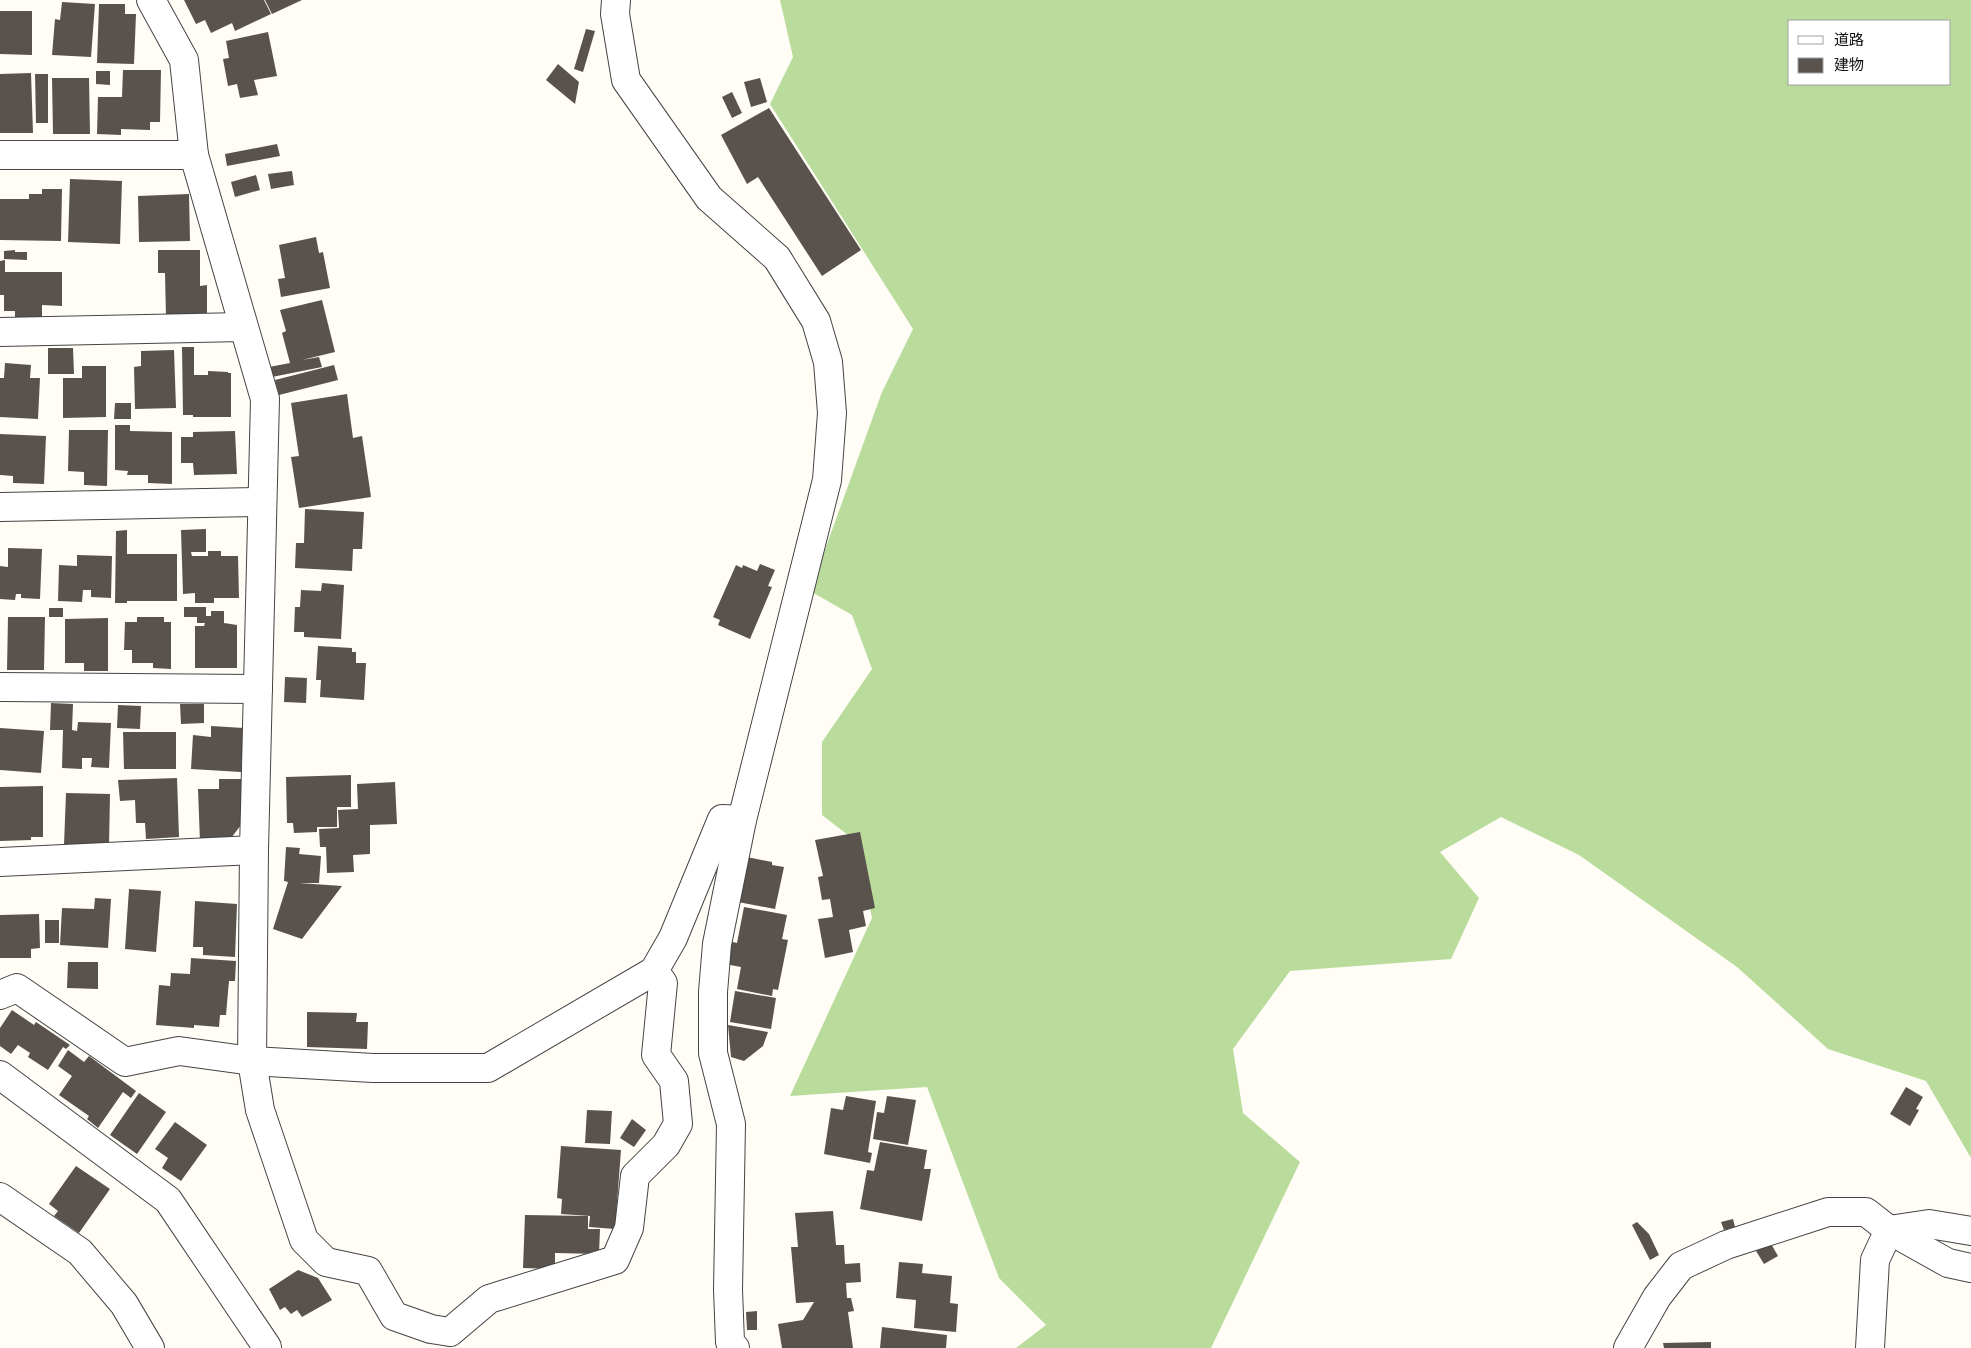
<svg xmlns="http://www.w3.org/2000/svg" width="1971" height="1348" viewBox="0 0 1971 1348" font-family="'Roboto Serif','Noto Sans JP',serif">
	<rect width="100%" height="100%" fill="#fffdf5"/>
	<path fill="#b9dc9c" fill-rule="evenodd" d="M780,0h1191v1158l-45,-77 -98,-32 -91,-82 -158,-112 -78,-38 -61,35 39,46 -28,61 -161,12 -57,78 10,64 57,49 -89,186h-195l30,-23 -47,-47 -72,-191 -137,9 82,-178 -15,-76 -35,-27v-73l50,-73 -20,-54 -42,-24 72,-199 31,-63 -143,-225 23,-47zM1790,21h160v63h-160z"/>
	<g fill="#5a524d">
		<path d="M184,0h80l7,14 -36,17 -3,-8 -21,10 -6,-13 -9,4z"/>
		<path d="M265,0h37l-30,14z"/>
		<path d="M62,2l33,2 -4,53 -39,-2 3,-36 5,1z"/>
		<path d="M99,4h26v10h11l-2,50 -37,-1z"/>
		<path d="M0,11h32v44l-32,-1z"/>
		<path d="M586,29l9,2 -12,41 -9,-3z"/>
		<path d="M268,32l9,44 -23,4 4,15 -18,3 -3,-14 -9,2 -5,-27 6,-1 -3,-17z"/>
		<path d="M558,64l21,18 -4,22 -29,-24z"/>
		<path d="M123,70h38l-1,52h-10v8l-29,-1v6l-24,-1 1,-37h24z"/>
		<path d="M96,71h14v14l-14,-1z"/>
		<path d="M31,73l2,60h-33v-59z"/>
		<path d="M35,74h13v49h-12z"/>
		<path d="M52,78h37l1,56h-37z"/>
		<path d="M760,78l7,24 -16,5 -7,-25z"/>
		<path d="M732,92l10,21 -10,5 -10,-21z"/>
		<path d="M769,108l92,142 -39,26 -64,-99 -11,7 -26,-49z"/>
		<path d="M277,144l3,12 -53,10 -2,-12z"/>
		<path d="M292,171l2,14 -23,4 -3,-15z"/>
		<path d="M256,175l4,15 -25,7 -4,-15z"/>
		<path d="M70,179l52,2 -2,63 -52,-2z"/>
		<path d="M42,189h20l-1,52 -61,-1v-41h29v-5h13z"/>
		<path d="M189,194l1,47 -51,1 -1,-46z"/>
		<path d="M316,237l3,16 4,-1 7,36 -49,9 -3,-18 7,-1 -6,-33z"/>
		<path d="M15,250v2h12v8l-23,-1v-8z"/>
		<path d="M158,250h42v36l7,-1v32h-41l-1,-44h-7z"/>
		<path d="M5,260v12h57v34l-20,-1v13l-27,1v-8h-11v-16h-4v-34z"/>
		<path d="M322,300l13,52 -33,8 17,-3 3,10 -50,10 -3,-10 21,-4 -8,-30 4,-2 -6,-21z"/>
		<path d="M182,347h12v28h14v-4l20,1v1h3v44h-38v-2h-10z"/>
		<path d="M48,348h25l1,26h-26z"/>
		<path d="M174,350l2,58 -41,1 -1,-42 7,-1v-15z"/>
		<path d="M5,363l26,2 -1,13h10l-2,41 -38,-2v-39h4z"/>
		<path d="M334,365l4,15 -59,15 -4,-15z"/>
		<path d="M82,366h24v51l-43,1v-40h19z"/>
		<path d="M347,394l6,44 9,-2 9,61 -72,11 -8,-51 8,-1 -8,-53z"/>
		<path d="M115,403h16v16h-17z"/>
		<path d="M115,425h15v6l42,1v52l-24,-1v-8h-21l1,-4 -13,-1z"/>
		<path d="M69,430h39l-1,56 -23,-1v-13l-16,-1z"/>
		<path d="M235,431l2,43 -43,1 -1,-12h-12v-26h12v-5z"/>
		<path d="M0,434l46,2 -2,48 -31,-1v-7l-13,-1z"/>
		<path d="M305,509l59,3 -2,37h-9l-1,22 -57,-3 1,-25h8z"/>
		<path d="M206,529v23h-15l1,4h16v-5h13v5h17l1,42h-25v5h-19v-10l-12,1 -2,-64z"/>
		<path d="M127,530v24h50v47h-50v2h-12l1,-72z"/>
		<path d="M8,548l34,1 -2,50 -19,-1v-4h-5l-1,6 -15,-1v-33l8,1z"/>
		<path d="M77,555l35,1 -1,42 -20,-1v-7h-8l-1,12 -24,-1 1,-36 18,1z"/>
		<path d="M760,564l15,6 -7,16 4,1 -22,52 -32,-14 2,-5 -7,-3 23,-52 6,3 1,-3 14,6z"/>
		<path d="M322,583l22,2 -3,54 -37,-2v-5h-10l1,-25h5l1,-17 20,1z"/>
		<path d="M184,607h22v9h5v-5h13v12l13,2v43h-42v-42h9l1,-3h-8v-6h-13z"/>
		<rect x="49" y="608" width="14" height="9"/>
		<path d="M8,617h37l-1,53h-37z"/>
		<path d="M137,617h27v5h7v47l-18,-1v-5h-21v-13h-8l1,-28h12z"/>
		<path d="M108,618v53h-24v-8h-19v-44z"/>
		<path d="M318,646l34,2v4h4v11h10l-2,37 -44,-3 1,-17h-5z"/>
		<path d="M285,677l22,1 -1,25 -22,-1z"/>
		<path d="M51,703l22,1 -1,26 5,1 1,-9 33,1 -2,45 -18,-1 1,-9h-10v11l-20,-1 1,-38h-13z"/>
		<path d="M180,704h24v19l-23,1z"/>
		<path d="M118,705l23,1 -1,23 -23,-1z"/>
		<path d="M211,726l33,2 -3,44 -50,-3 2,-34 18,2z"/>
		<path d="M0,728l44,3 -3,42 -41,-3z"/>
		<path d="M123,732h53v37h-52z"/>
		<path d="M351,775v32h-14v20h-20v5l-23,1 -1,-10h-6l-1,-46z"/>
		<path d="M177,778l2,59 -33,2 -1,-16h-9l-1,-23 -15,1 -2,-21z"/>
		<path d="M219,779h22v46l-13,17h-28l-2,-53h21z"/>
		<path d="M395,782l2,42 -27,1v29l-17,1 1,17 -27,1 -1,-26h-6l-1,-18 20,-1 -1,-18 20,-1 -1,-25z"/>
		<path d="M43,786v51h-12v3l-31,1v-54z"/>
		<path d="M66,793l44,1 -1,52 -45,-1z"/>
		<path d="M860,832l15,76 -12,3 3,15 -17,4 4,22 -28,6 -7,-39 15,-2 -3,-18 -8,1 -4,-23 5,-1 -8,-36z"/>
		<path d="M286,847l14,1 -1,6 22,2 -2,27h-20l43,3 -40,53 -29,-10 15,-47 -4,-1z"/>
		<path d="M747,857l25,5v3l12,2 -9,42 -37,-7z"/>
		<path d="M129,889l32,2 -5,61 -31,-3z"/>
		<path d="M95,898l16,1 -3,49 -48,-3 2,-37 32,1z"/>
		<path d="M195,901l42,3 -2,53 -32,-2v-8h-10z"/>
		<path d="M744,907l43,8 -5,24 6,1 -10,50 -5,-1 -1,7 -35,-7 4,-22 -16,-3 4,-23 8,2z"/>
		<path d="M39,914l1,34 -9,1v9h-31v-43z"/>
		<rect x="45" y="920" width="14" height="23"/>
		<path d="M191,958l45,3 -1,20h-6l-3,34h-6l-1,12 -25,-2v3l-38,-3 3,-40 11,1 1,-13 19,1z"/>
		<path d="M68,962h30v27l-31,-1z"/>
		<path d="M735,991l41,7 -5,31 -41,-7z"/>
		<path d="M12,1010l22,15 2,-3 34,23 -4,4 -3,-2 -15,23 -20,-13 2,-4 -12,-8 -7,9 -11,-8v-18z"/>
		<path d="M307,1012l50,1 -1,9h12l-1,27 -60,-2z"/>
		<path d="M728,1025l40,7 -5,14 -19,15 -13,-4z"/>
		<path d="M68,1050l16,12 5,-6 47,35 -5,7 -8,-6 -25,36 -11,-9 2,-3 -30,-21 13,-19 -14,-10z"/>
		<path d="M1906,1087l17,10 -7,12 3,1 -9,16 -20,-12z"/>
		<path d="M139,1093l27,19 -29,42 -27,-19z"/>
		<path d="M846,1096l30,5 -8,51 4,1 -2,10 -46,-9 7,-46 12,2z"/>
		<path d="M887,1096l29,4 -8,45 -35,-6 4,-27 7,1z"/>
		<path d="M587,1110l25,1 -2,33 -25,-1z"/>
		<path d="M632,1119l14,11 -12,17 -14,-9z"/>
		<path d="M175,1122l32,23 -26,36 -19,-13 6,-10 -13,-9z"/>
		<path d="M880,1142l47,8 -3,19h7l-9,52 -62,-12 7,-39 7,1z"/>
		<path d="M561,1146l60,4 -6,79 -26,-2 1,-11 -29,-2 1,-15 -5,-1z"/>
		<path d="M76,1166l34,23 -31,44 -25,-17 4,-5 -9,-7z"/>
		<path d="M833,1211l3,34h8l1,19 15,-1 1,19 -15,1 1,15h4l3,13 -6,1 5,36h-71l-4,-24 25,-4 11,-18 -18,1 -5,-56h7l-3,-34z"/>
		<path d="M525,1215l63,1v13h12l-1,25 -44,-1v16l-32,-1z"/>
		<path d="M1733,1219l2,8 -11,3 -3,-8z"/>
		<path d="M1637,1222l12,12 10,21 -9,5 -18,-35z"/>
		<path d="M1770,1242l8,14 -14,8 -8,-13z"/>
		<path d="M899,1262l24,2 -1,9 30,3 -2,27 8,1 -2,28 -42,-4 2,-28 -20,-2z"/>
		<path d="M298,1270l20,8 14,22 -30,17 -5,-7 -6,4 -6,-7 -5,3 -11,-21z"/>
		<path d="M757,1311v19h-10l-1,-18z"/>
		<path d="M882,1327l65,8 -1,13h-66z"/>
		<path d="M1711,1342v6h-47l-1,-5z"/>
	</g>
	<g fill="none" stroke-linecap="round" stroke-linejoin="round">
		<g stroke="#444" stroke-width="30">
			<g id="street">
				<path d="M151,0l33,60 10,95 71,244 -11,451 -2,211 8,49 44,130 22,22 42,9 26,45 37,13 19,3 39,-33 126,-39 14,-32 6,-52 31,-31 12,-21 -4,-43 -18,-26 7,-72 -9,-12"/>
				<path d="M616,0l-1,14 11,66 83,118 68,60 39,63 12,41 4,51 -5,67 -85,340 -25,124 -4,48v61l18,71 -3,166 2,52 5,6"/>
				<path d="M0,155h194"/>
				<path d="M0,332l243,-5"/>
				<path d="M0,507l262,-5"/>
				<path d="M0,687l258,2"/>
				<path d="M0,862l254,-12"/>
				<path d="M0,995l17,-7 108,74 54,-11 73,10 121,7h115l166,-97 19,-33 49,-119 20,1"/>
				<path d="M0,1075l168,125 99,147"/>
				<path d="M0,1197l80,55 44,52 26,44"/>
				<path d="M1889,1230l40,-6 42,7"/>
				<path d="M1628,1348l29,-51 24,-31 45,-21 102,-33h38l23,18 59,33 23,5"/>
				<path d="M1870,1348l5,-88 14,-30"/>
			</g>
		</g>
		<use href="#street" stroke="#fff" stroke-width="28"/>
	</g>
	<rect x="1788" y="20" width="162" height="65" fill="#ffffff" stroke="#a0a0a0"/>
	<rect x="1798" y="36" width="25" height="8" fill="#ffffff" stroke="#a0a0a0"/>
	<text x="1834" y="45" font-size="15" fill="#111111">道路</text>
	<rect x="1798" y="58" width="25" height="15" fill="#5a524d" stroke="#a0a0a0"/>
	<text x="1834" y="70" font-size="15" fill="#111111">建物</text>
</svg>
